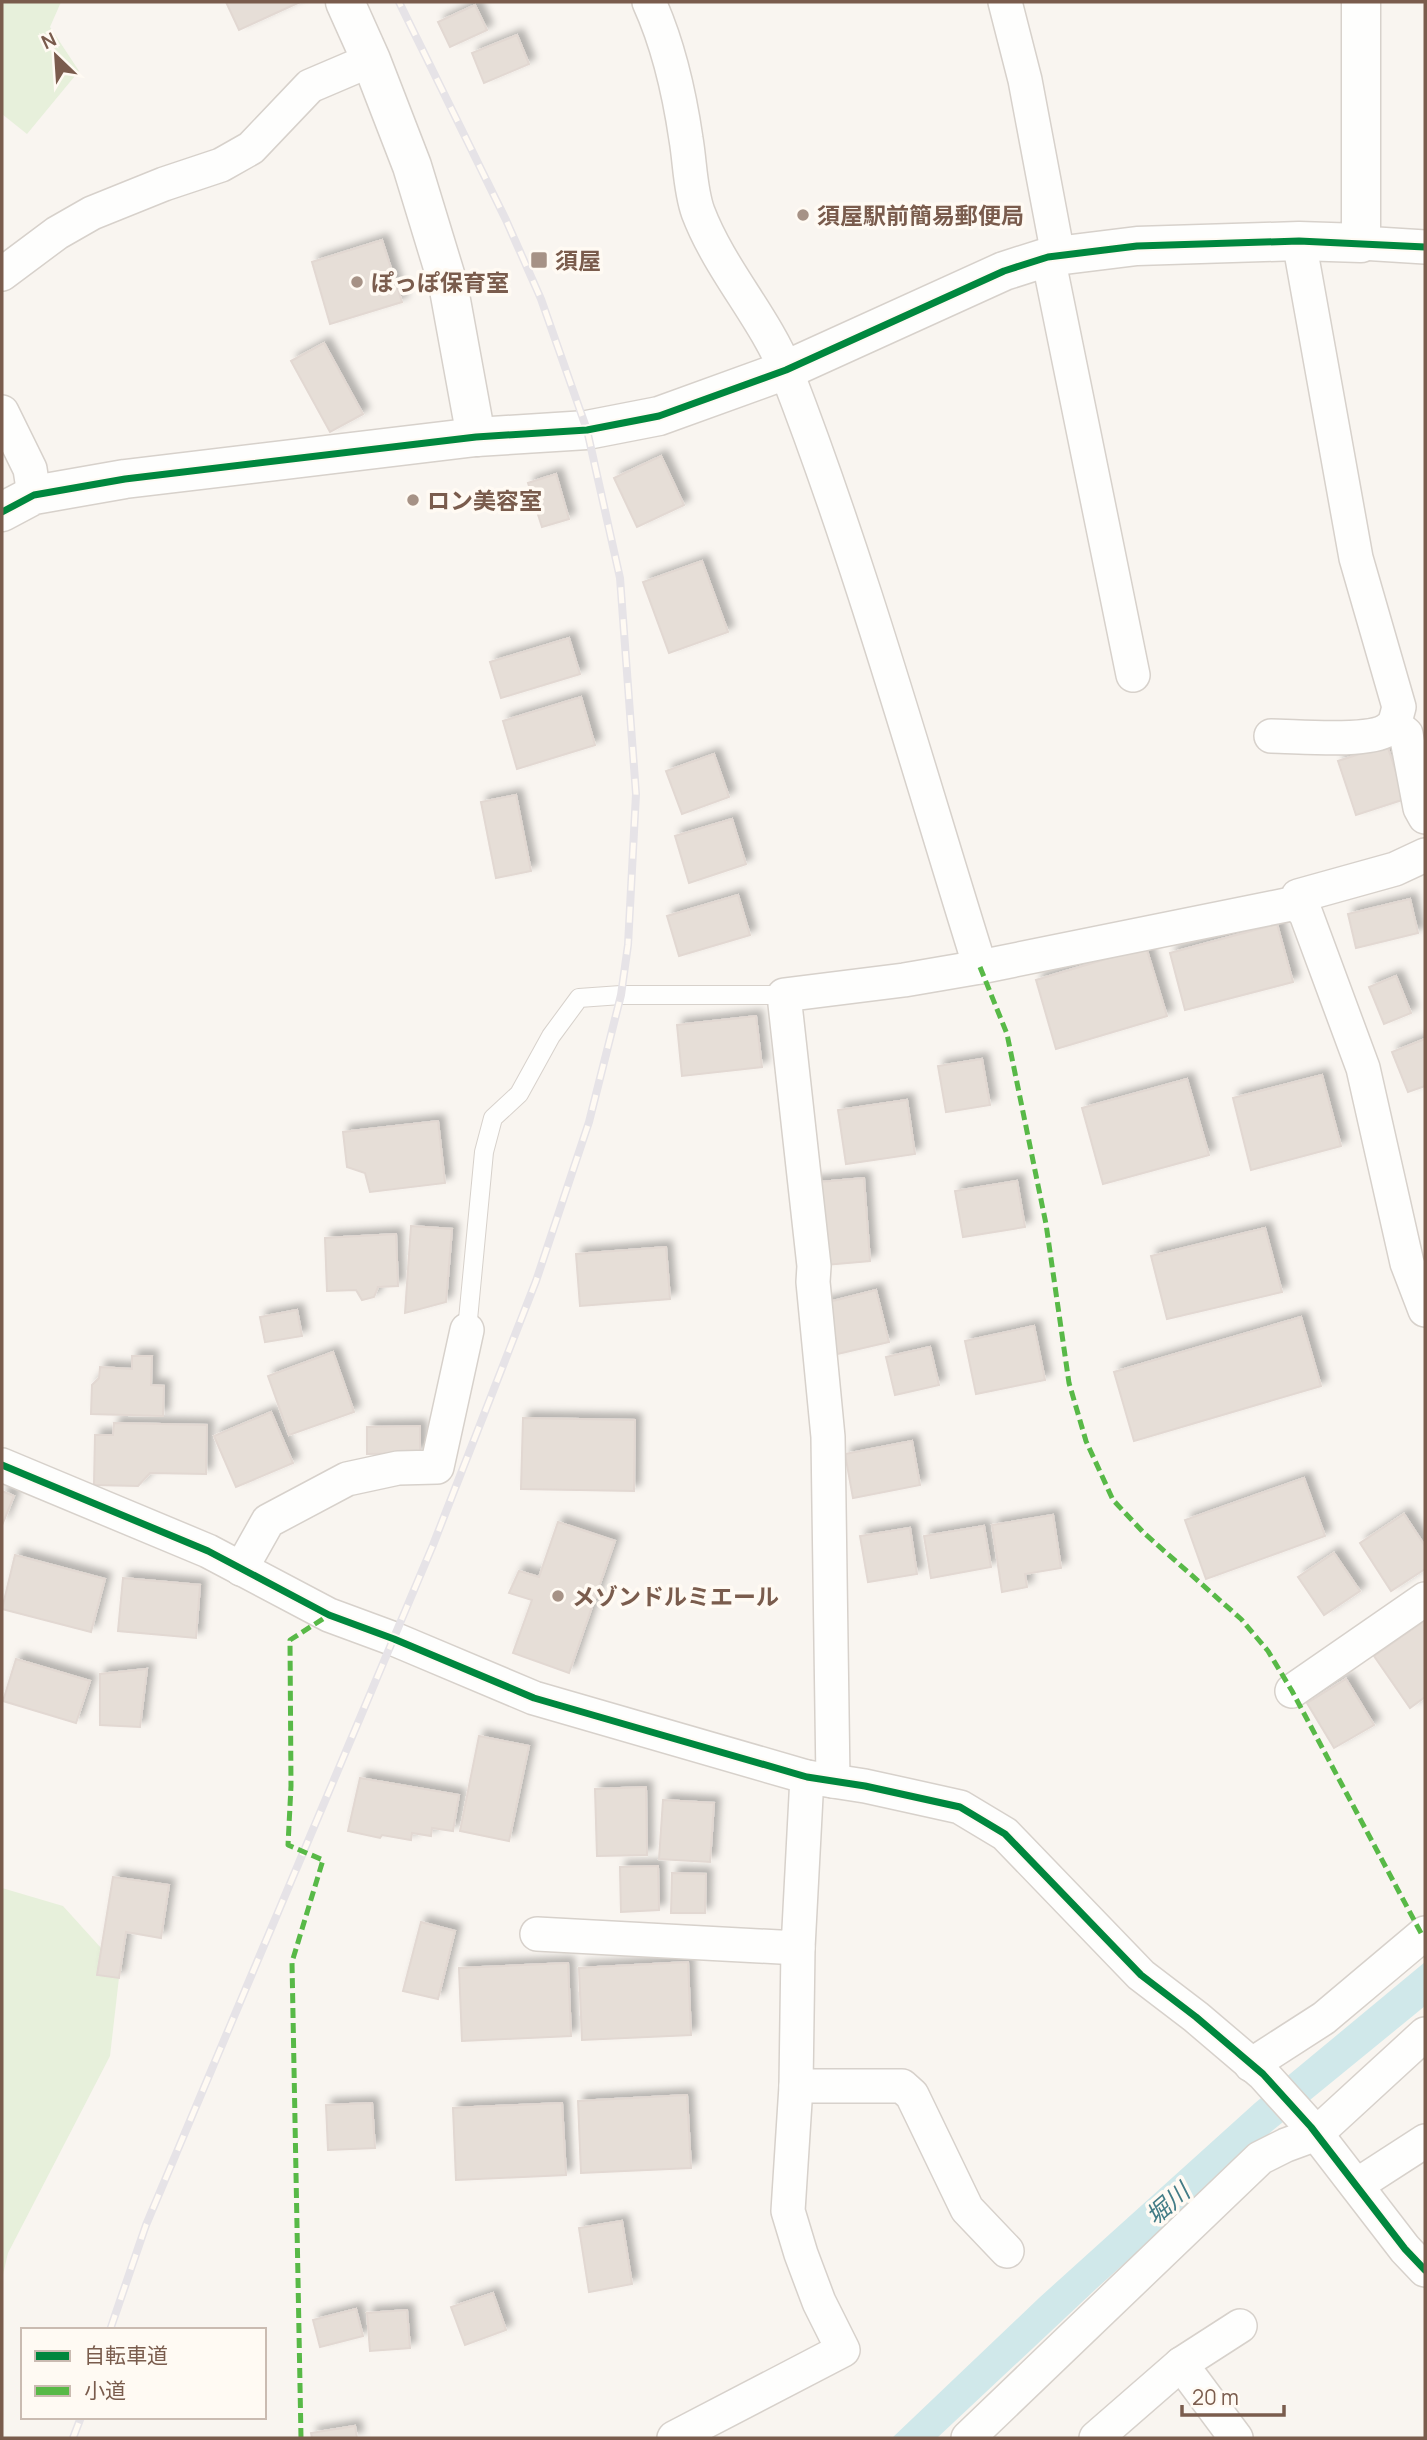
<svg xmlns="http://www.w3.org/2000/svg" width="1427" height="2440" viewBox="0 0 1427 2440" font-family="Manrope,'Noto Sans JP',sans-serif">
	<defs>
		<filter id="shadow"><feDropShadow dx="6" dy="-6" stdDeviation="3.5" flood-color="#0004"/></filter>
	</defs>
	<rect width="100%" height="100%" fill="#f9f5f0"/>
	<g fill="#e7f0db">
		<path d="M2,2h59l-11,25 29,44 -52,63 -25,-20z"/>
		<path d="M2,1888l61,18 57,63 -10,87 -102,197 -6,26z"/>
	</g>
	<path fill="#d0e8ea" d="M1425,1962v44l-153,125 -175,157 -160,150h-45l147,-140 216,-195z"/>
	<g fill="#e6ded7" stroke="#e2d8d2" stroke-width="2" filter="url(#shadow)">
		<path d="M226,2h74l-61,28z"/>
		<path d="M475,5l12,25 -37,17 -12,-25z"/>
		<path d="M517,35l12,29 -45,19 -12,-30z"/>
		<path d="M382,240l20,62 -72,22 -18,-62z"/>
		<path d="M324,343l39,71 -33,18 -39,-71z"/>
		<path d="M661,456l23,49 -47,22 -23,-49z"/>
		<path d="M556,474l13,45 -27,8 -14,-44z"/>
		<path d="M702,561l26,71 -59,21 -26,-71z"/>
		<path d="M569,638l11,36 -79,24 -11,-36z"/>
		<path d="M581,697l14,48 -78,24 -14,-48z"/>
		<path d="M1387,745l18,54 -49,16 -18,-54z"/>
		<path d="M714,754l15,43 -47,17 -16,-43z"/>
		<path d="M516,795l15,76 -35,7 -15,-76z"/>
		<path d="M732,819l14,45 -57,19 -14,-47z"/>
		<path d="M738,895l12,40 -71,21 -12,-40z"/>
		<path d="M1410,899l8,34 -62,15 -8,-34z"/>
		<path d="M1277,924l16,58 -108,28 -15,-57z"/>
		<path d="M1146,947l21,69 -111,33 -20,-69z"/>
		<path d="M1396,976l15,37 -27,11 -15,-37z"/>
		<path d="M756,1016l6,51 -80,9 -5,-51z"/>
		<path d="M1425,1039v47l-17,6 -16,-40z"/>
		<path d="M982,1059l8,46 -44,7 -8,-46z"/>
		<path d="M1322,1075l19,71 -90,24 -18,-72z"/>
		<path d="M1187,1079l22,76 -106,29 -21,-76z"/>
		<path d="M907,1100l8,54 -69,10 -8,-54z"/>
		<path d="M438,1121l7,62 -75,9 -5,-19 -18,-6 -4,-35z"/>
		<path d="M864,1178l6,83 -56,5 -6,-83z"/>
		<path d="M1017,1181l8,46 -62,10 -8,-46z"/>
		<path d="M411,1226l41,3 -6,73 -41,11z"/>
		<path d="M1265,1228l17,64 -115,27 -16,-63z"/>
		<path d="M396,1234l2,52 -20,1 -4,10 -12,3 -6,-10 -29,1 -2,-53z"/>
		<path d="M666,1247l4,52 -90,7 -4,-52z"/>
		<path d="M876,1290l13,52 -56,13 -12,-51z"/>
		<path d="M297,1310l5,26 -37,6 -5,-25z"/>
		<path d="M1301,1317l20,69 -187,55 -20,-69z"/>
		<path d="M1034,1326l11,54 -69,14 -11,-53z"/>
		<path d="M930,1347l9,38 -44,10 -9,-38z"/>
		<path d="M333,1352l21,60 -65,23 -21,-59z"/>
		<path d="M132,1356h20l-1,29 13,1 -1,30 -72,-2 1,-29 7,-7 1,-11 32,2z"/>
		<path d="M271,1412l22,51 -57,24 -22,-51z"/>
		<path d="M523,1418l112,2 -1,71 -113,-2z"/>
		<path d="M114,1423l93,2 -1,49 -56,-1 -12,13 -44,-1 1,-50h18z"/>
		<path d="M420,1426v27l-53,1v-27z"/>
		<path d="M912,1441l8,44 -67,13 -8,-44z"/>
		<path d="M1304,1478l21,58 -119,43 -21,-59z"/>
		<path d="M2,1491l12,5 -12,29z"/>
		<path d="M1404,1514l21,32v23l-34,22 -31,-48z"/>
		<path d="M1053,1515l8,53 -36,6 2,13 -25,5 -10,-67z"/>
		<path d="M558,1522l57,19 -46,132 -56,-20 19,-53 -23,-7 10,-22 20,6z"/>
		<path d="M984,1526l7,41 -60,11 -7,-42z"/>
		<path d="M910,1528l7,46 -49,8 -8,-46z"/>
		<path d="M1334,1553l26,38 -36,24 -26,-38z"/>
		<path d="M15,1555l90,24 -14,53 -89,-23z"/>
		<path d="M123,1578l77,7 -4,53 -78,-7z"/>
		<path d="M1424,1621l1,76 -15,11 -36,-52z"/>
		<path d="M16,1659l74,22 -14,42 -73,-22z"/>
		<path d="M147,1669l-7,58 -40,-2v-51z"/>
		<path d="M1346,1679l28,46 -40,23 -27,-45z"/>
		<path d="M479,1736l50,10 -20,95 -49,-10z"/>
		<path d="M360,1778l99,17 -6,36 -21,-3 -1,8 -19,-3 -1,7 -29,-5 -2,3 -32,-7z"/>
		<path d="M646,1787l1,68 -50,1 -2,-67z"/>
		<path d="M663,1800l51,3 -4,59 -51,-3z"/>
		<path d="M658,1866l1,44 -38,2 -1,-45z"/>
		<path d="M672,1873l34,1 -1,39h-34z"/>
		<path d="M113,1877l56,8 -8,53 -35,-6 -7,46 -22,-3z"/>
		<path d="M421,1922l34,9 -17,68 -35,-8z"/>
		<path d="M688,1962l3,73 -109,5 -3,-72z"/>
		<path d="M568,1963l3,73 -109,5 -3,-73z"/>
		<path d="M687,2095l4,73 -110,5 -3,-72z"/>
		<path d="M372,2103l3,45 -47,2 -2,-45z"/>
		<path d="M562,2103l4,72 -110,5 -3,-72z"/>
		<path d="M622,2221l10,63 -43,8 -10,-64z"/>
		<path d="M493,2293l13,37 -41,15 -14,-38z"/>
		<path d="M356,2309l7,27 -43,11 -7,-27z"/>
		<path d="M407,2310l3,38 -40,3 -3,-38z"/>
		<path d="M355,2426l2,12h-45l-1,-5z"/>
	</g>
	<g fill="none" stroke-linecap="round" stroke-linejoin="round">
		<g stroke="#d7d1cb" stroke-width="20">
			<path id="service" d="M467,1330l17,-178 9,-34 26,-24 32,-58 28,-38 42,-3h163"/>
		</g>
		<g stroke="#d7d1cb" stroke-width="36">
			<g id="minor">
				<path d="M649,2c20,44 30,89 37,137 4,23 4,51 12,73 22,58 66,104 89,161 75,194 131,396 193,594"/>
				<path d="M1005,2l20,78 33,175"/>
				<path d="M1361,243l64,4"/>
				<path d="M1048,257l85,418"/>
				<path d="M2,274l55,-41 35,-20 72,-29 57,-19 30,-17 59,-62 61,-26"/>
				<path d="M2,412l28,57 4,26"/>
				<path d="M1394,724l12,10 14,74 5,9"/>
				<path d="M1271,736c25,0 96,7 116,-6 9,-5 9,-13 12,-23l-43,-149 -57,-317"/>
				<path d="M1296,903l10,11 57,154 44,195 18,47"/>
				<path d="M2,1465l206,86 121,64 65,24 140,59 273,79 58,9 95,21 45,27 136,141 55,42 67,57 48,53 94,122 20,21"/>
				<path d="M241,1569l27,-48 79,-42 51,-11 39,-1 30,-137"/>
				<path d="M1292,1691l133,-92"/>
				<path d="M833,1781l-5,-344 -15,-155 1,-16 -30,-271 120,-15 76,-13 316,-64 2,-7 97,-27 30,-14"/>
				<path d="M537,1934l261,14 9,-171"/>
				<path d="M798,1948l-2,138h106l10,9 55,114 40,42"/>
				<path d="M1251,2065l73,-47 101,-85"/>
				<path d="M1357,2185l68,-44"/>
				<path d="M1181,2364l55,74"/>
				<path d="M674,2438l169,-88 -24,-48 -18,-48 -13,-43 8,-125"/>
				<path d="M968,2438l292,-280 26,-13 30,-11 109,-100"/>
				<path d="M1096,2438l85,-74 59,-38"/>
			</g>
		</g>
		<g stroke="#d7d1cb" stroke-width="41">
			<g id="tertiary">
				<path d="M345,2l26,58 41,106 36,118 28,153"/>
				<path d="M2,512l32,-17 91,-16 351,-42 111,-7 72,-14 127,-46 218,-99 44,-14 89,-11 162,-5 62,2v-241"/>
			</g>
		</g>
		<use href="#service" stroke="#fefefd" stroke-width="18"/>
		<use href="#minor" stroke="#fefefd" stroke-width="33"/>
		<use href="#tertiary" stroke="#fefefd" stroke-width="38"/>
		<g stroke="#e6e3e7" stroke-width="8">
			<g id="rail">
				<path d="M110,2330l36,-105 287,-680 103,-264 53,-159 32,-127 7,-50 8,-151 -16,-216 -33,-148 -46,-131 -35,-79 -107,-218"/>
				<path d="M73,2438l8,-21"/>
			</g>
		</g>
		<use href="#rail" stroke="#fffaf3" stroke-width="5" stroke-dasharray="16" stroke-linecap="butt"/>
		<g stroke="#58b947" stroke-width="5" stroke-dasharray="10 5" stroke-linecap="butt">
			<path d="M980,967l27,67 39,190 23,159 17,58 27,59 31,33 97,86 27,32 24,40 130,244"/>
			<path d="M301,2438l-9,-476 31,-102 -35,-15 3,-59 -1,-146 39,-25"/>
		</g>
		<g stroke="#fffaf3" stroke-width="11">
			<g id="cycleway">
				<path d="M2,512l32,-17 91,-16 351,-42 111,-7 72,-14 127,-46 218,-99 44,-14 89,-11 162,-5 126,6"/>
				<path d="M2,1465l206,86 121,64 65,24 140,59 273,79 58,9 95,21 45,27 136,141 55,42 67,57 48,53 94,122 20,21"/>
			</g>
		</g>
		<use href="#cycleway" stroke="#00873e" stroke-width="7"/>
	</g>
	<g fill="#a69286" stroke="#fffaf3" stroke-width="2.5">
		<circle cx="803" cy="215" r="7"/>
		<rect x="530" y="251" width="18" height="18" rx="3.5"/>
		<circle cx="357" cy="282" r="7"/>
		<circle cx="413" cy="500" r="7"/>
		<circle cx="558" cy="1596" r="7"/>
	</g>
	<g text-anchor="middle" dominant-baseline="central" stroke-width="7" stroke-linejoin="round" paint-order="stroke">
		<g font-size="23" font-weight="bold" fill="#7a5c4d" stroke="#fffaf3" text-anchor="start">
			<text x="817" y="215">須屋駅前簡易郵便局</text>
			<text x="555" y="260">須屋</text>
			<text x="371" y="282">ぽっぽ保育室</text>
			<text x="427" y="500">ロン美容室</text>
			<text x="572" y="1596">メゾンドルミエール</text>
		</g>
		<g font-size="24" font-style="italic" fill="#437c86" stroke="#fffaf3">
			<text transform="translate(1167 2203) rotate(-41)">堀川</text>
		</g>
	</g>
	<rect width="1427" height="2440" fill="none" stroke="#7a5c4d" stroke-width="7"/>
	<rect x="21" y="2328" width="245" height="91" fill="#fffaf3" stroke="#cabbb1" stroke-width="2"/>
	<rect x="35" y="2351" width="35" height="10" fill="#00873e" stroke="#cabbb1" stroke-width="2"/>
	<text x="84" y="2363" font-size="21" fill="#7a5c4d">自転車道</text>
	<rect x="35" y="2386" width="35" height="10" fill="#58b947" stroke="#cabbb1" stroke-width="2"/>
	<text x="84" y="2398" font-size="21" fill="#7a5c4d">小道</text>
	<g transform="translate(56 56) rotate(335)" stroke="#fffaf3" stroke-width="5" paint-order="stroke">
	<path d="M0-5L12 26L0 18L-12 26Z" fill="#7a5c4d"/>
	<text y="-10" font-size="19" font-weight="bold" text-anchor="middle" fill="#7a5c4d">N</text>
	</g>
	<path d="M1182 2405v10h102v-10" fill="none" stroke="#7a5c4d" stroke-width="3.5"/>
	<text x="1192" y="2405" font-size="21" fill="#7a5c4d" stroke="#fffaf3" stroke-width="5" paint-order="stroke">20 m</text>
</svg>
